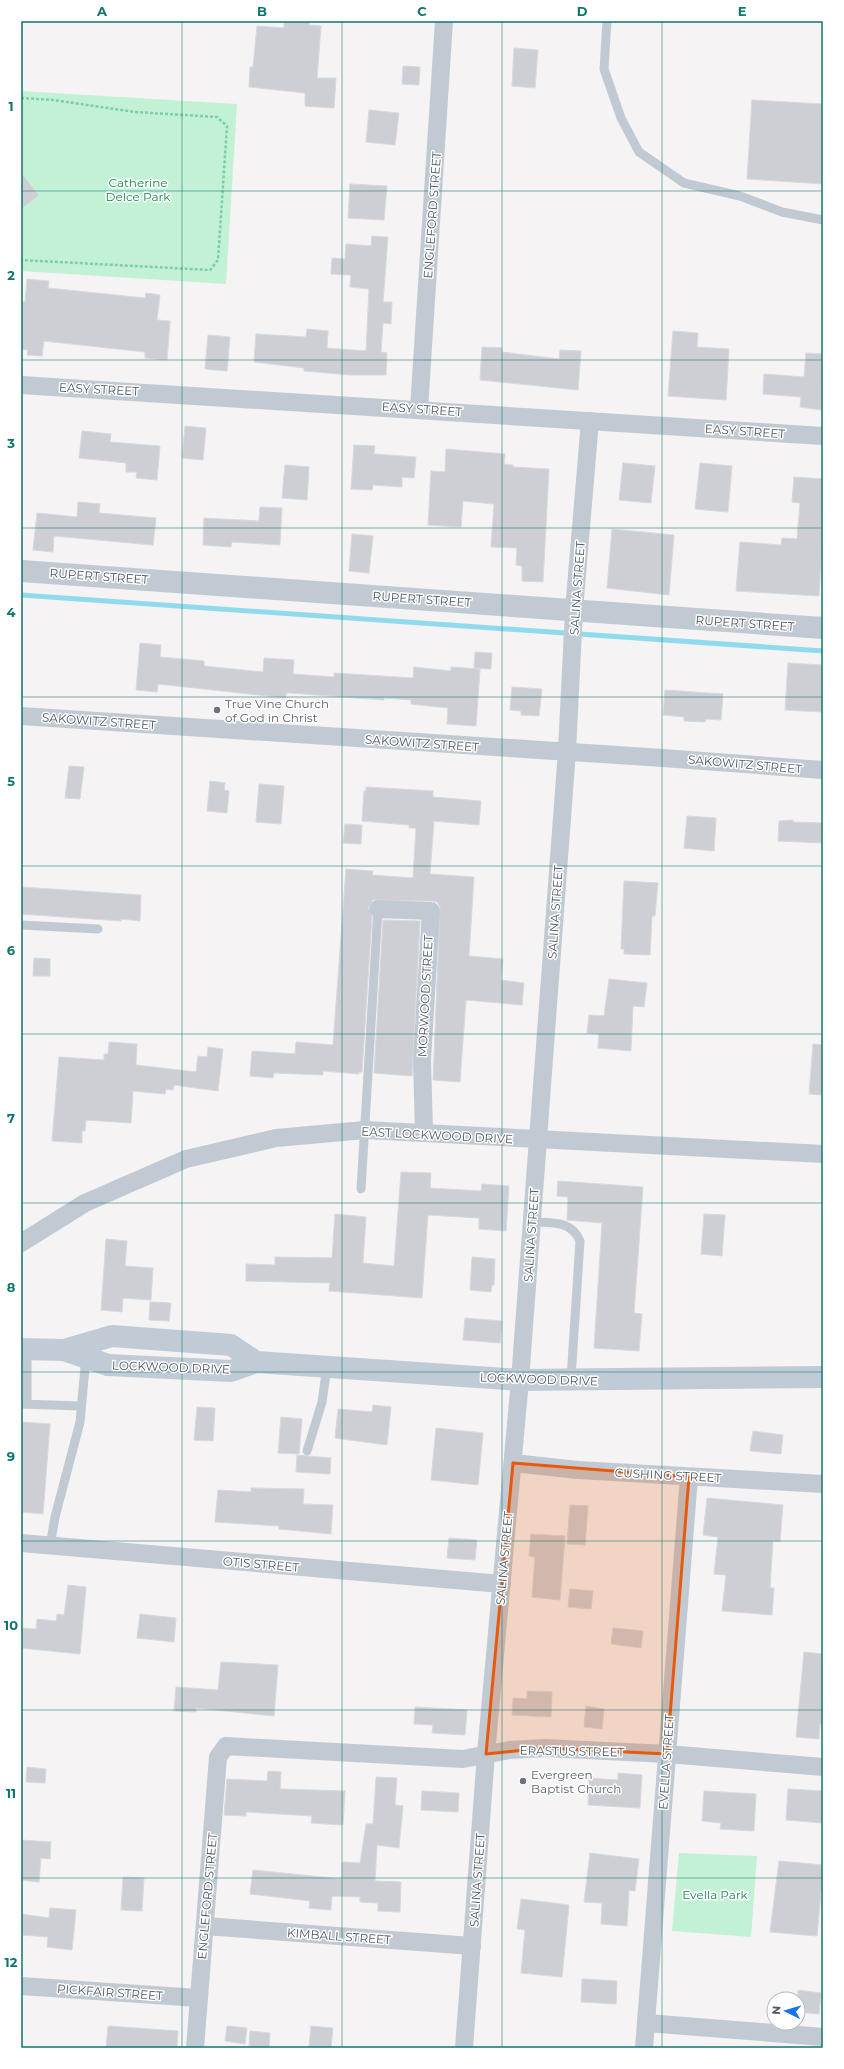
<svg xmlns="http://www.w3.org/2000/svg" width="844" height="2069" viewBox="0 0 844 2069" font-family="Montserrat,sans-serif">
	<rect width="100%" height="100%" fill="#f5f3f3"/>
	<g fill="#c3f1d5">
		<path d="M21,91l216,13 -11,180 -205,-13z"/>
		<path d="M679,1853l78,3 -6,81 -79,-6z"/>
	</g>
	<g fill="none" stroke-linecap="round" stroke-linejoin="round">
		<path stroke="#90daee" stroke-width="5" d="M21,595l802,56"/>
	</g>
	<g fill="#cdcfd5" stroke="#d7d9de">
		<path d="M284,21h26l-1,4 12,1 -4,52h19l-2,30 -29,-2v-13l-56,-6 1,-20h3l4,-41 27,2z"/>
		<path d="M514,48l24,2 -3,38 -23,-2z"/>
		<path d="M403,66l17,1 -1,18 -17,-1z"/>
		<path d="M752,100l71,4v80l-76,-5z"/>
		<path d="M369,110l30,3 -4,32 -29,-3z"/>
		<path d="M21,173l18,22 -18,14z"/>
		<path d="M350,184l37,2 -3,34 -36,-2z"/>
		<path d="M372,236l16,1 -5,65h9l-1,22 -8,-1 -2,29 6,1 -1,22h-36l-46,-4v-3l-50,-6 2,-28 50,3 1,-8 21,2 -1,17 39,3 3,-62 -19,-2 1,-12 -20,-1 1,-16 13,1 1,-15 25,2z"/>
		<path d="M27,279l22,2 -1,7 97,10 1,-5 14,2 -3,25 13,1 -3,39 -22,-2v-6l-101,-11 -2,15 -15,-1 1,-5 -7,-1v-47h4z"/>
		<path d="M673,331l25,2 -1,14 32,2 -3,51 -58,-4z"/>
		<path d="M208,335l22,2 -3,34 -22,-2z"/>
		<path d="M482,347l20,1v4l57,7 1,-9 21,1 -3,39 -98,-10z"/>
		<path d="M806,353l17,1 -2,56 -21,-3 1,-10 -38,-3 1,-20 40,3z"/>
		<path d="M185,426l21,2 -3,32 -21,-2z"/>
		<path d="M82,431l29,3 -1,8 50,4 -3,34 -21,-2 1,-6h-11v-9l-47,-5z"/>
		<path d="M354,445l21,1 -1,8 42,3 -2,21 -12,-1v10l-29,-2 -1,5 -21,-1z"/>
		<path d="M446,449l59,5 -1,10 9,1v2l36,2 -6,113 -21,-1v-15l-6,-1 1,-17 -26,-1 3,-43 -31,-3 -2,26 -33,-2 3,-54 14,1z"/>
		<path d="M623,463l32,3 -4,37 -32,-3z"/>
		<path d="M700,463l32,3 -4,46 -33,-3z"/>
		<path d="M285,465l24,2 -2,33 -25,-2z"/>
		<path d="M794,477l29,2v45l-4,72 -83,-5 4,-49 41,3 1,-7 15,1 3,-36 -8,-1z"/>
		<path d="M78,502l22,2 -1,9 57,5 -3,27 -99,-9 -1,16 -20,-2 4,-37 40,4z"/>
		<path d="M260,507l22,1 -2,37 -48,-3 -1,5 -28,-2 1,-27 55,3z"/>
		<path d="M612,529l62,6 -5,60 -62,-7z"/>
		<path d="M352,534l21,2 -4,37 -20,-2z"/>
		<path d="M140,643l21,2 -1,12 44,4v5l59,6 1,-14 30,2 -1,14 41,3v-4l79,5 1,-11 37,4v-4l29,2 -4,57 -29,-2 1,-16 -37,-4v-4l-27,-2v2l-93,-7h-5v5l-128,-14 -1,8 -21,-2z"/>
		<path d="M475,652l17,1 -1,16 -17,-1z"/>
		<path d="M788,663l35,2v47l-38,-2z"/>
		<path d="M512,687l30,2 -3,27 -18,-1v-4l-11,-1z"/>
		<path d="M665,690l58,4 -2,26 -15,-1 -1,3 -21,-1v-4l-21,-2z"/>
		<path d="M69,766l15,1 -4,32 -15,-1z"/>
		<path d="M210,781l15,2 -1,7 5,1 -2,22 -20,-2z"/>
		<path d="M259,784l25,2 -3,38 -25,-2z"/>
		<path d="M366,787l67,4v6l48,4 -2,24 -45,-4 -4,53 44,3 -5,79 34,3 -2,21 23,3 -2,22 -56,-5 -6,82 -27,-2 7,-173 -3,-5 -6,-1 -58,-1 -5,8 4,9 -10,155h-3v2l-36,-3v4l-49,-2 -1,5 -23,-2 2,-25 43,3 1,-12 37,3 13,-176 27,2 -1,4 41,3 3,-50h-7v-3l-47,-4 2,-30h2z"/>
		<path d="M687,816l29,2 -2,33 -30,-3z"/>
		<path d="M793,820v2l30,1v20l-45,-2 1,-20z"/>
		<path d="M345,824l17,1 -1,19 -18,-1z"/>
		<path d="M624,881l34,2 -3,33h-3l-2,39 -26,-1v-5h-3z"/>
		<path d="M21,887l120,8 -1,26 -19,-2v2l-100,-7z"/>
		<path d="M383,920l37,1 -8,155 -38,-3z"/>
		<path d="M34,958l16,1v17h-17z"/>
		<path d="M609,979l38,4 -3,24 -11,-1 -2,45 -33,-3 1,-14 -12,-1 2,-18 15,1z"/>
		<path d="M109,1042l28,2 -1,21 60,7 2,-16 9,1 1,-10 15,2 -5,42 -44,-6 -1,5 -7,-1 -1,5 -32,-3 -2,32 -45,-3 -1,11h-3v12l-30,-2 7,-84 45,3v-6h4z"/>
		<path d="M813,1044l10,1v50l-14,-1z"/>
		<path d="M401,1172l30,1 -1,15 51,3 1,-7 27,2 -3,45 -27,-2v-11l-51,-3 -6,83 -93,-7 1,-8 -84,-2v-17l29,1v-8l57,1 3,-44 31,3 -3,46 31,3z"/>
		<path d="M558,1181l85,6 -9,126 8,1 -3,37 -45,-3 8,-125 -35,-3 1,-23 -11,-1z"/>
		<path d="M704,1214l21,1 -3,41 -21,-2z"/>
		<path d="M106,1239l21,2 -2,25 28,2 -2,32 -28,-2 -1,14 -21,-2z"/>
		<path d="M472,1257l23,2 -1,26h-2l-1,7 -21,-2z"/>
		<path d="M150,1302l21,1 -2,18 -20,-1z"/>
		<path d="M465,1318l37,3 -2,22 -37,-3z"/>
		<path d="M373,1405l18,2 -4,38 -52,-7 3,-29 34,3z"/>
		<path d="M197,1407l18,1 -2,33 -19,-1z"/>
		<path d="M281,1417l21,2 -3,35 -21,-1z"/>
		<path d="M21,1422l29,2 -7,90 -22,-2z"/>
		<path d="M436,1428l47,5 -5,52 -47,-5z"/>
		<path d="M753,1431l30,4 -2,19 -31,-3z"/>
		<path d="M297,1455l34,3 -1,16 -34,-2z"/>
		<path d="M251,1488l53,1 -1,15 30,1 -2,29 -52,-5v-3l-64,-4 3,-32 33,2z"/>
		<path d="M707,1498l76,7 -3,37 -7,-1 -3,47h4l-2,27 -50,-4 4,-36 -12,-1 4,-37 -15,-2z"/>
		<path d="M570,1505l18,1 -3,39 -18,-1z"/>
		<path d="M531,1534l34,2 -5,64 -28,-3 3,-40 -6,-1z"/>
		<path d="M449,1538l28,2 -2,20 -28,-2z"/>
		<path d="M68,1585l18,2 -6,67 -59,-6v-20l15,1 1,-10 19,2 1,-7 7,1z"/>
		<path d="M570,1589l23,2 -2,18 -23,-2z"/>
		<path d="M140,1614l36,4 -2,24 -37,-4z"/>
		<path d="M613,1628l30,3 -2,17 -30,-4z"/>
		<path d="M804,1652l19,2v70h-3l-1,15 -23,-2z"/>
		<path d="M221,1662l57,3 -4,51 -78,-8v4l-22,-1 2,-24 42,3z"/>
		<path d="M527,1691l25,1 -1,25 -39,-2 1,-17 14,1z"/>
		<path d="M586,1706l18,3 -2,20 -18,-2z"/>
		<path d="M415,1707l52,3 -2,25 -33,-2 1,-8 -19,-1z"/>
		<path d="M27,1767l19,2 -1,14 -19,-1z"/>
		<path d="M268,1771l13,1 -1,17 65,2 -2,34 -32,-2 1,-7 -66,-4v4l-22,-1 3,-36 40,2z"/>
		<path d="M618,1773l24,2 -2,33 -52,-3 1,-27 29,2z"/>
		<path d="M376,1777l21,1 -2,27 8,1 -4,42 -22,-3 -2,36 26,1 -1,30 -22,-1v-8l-18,-1v-5l-28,-1 -1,14 -22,-2 1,-7 -60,-7 3,-24 89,9v-17l18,1 6,-39h7z"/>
		<path d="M788,1789l35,2v32l-37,-3z"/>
		<path d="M422,1791l37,2 -1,19 -37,-2z"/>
		<path d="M704,1791l52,3 -2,37 -34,-2 1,-6 -19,-2z"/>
		<path d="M21,1840l30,2 -1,17 -9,-1 -2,24 -18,-2z"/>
		<path d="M590,1853l49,6 -4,32 -6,-1 -2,36 -26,-2 1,-21 -18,-1z"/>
		<path d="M779,1861l44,4v27l-2,-1 -4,45 -47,-4z"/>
		<path d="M123,1877l21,1 -2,33 -21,-1z"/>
		<path d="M521,1899l48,6 -7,72 -41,-4 4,-43 -8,-1z"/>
		<path d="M50,1908l26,2 -4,40 -25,-3 1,-10 -27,-2v-21l28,4z"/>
		<path d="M582,1979l35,2 -1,23 -35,-2z"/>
		<path d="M798,1990l23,3 -2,21 -21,-2z"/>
		<path d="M108,2026l70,5 -1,17h-71z"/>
		<path d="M227,2026l20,2 -2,16 -20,-3z"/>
		<path d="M311,2026l22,2 -2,20 -22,-1z"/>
		<path d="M250,2031l20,2 -1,15h-20z"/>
	</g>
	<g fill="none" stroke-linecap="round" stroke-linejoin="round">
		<path stroke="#7ad0a6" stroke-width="2.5" stroke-dasharray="3 2" stroke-linecap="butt" d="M21,98l32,2 82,12 82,5 10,9 -9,134 -8,10 -189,-10"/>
		<g stroke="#c1cad2" stroke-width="9">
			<path d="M607,21l-3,48 17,49 18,34 45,31 56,13 42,16 41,8"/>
			<path d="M21,925l77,4"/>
			<path d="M361,1189l17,-280"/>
			<path d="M532,1222c20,1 39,-2 48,19l-9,138"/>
			<path d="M21,1404l59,2"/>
			<path d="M27,1404v-55"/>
			<path d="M307,1451l15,-49 5,-35"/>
			<path d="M50,1546l5,-29 25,-95 6,-65"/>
		</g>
		<g stroke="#c1cad2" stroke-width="18">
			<path d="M21,385l802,51"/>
			<path d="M419,409l25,-388"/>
			<path d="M21,716l642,42 160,12"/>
			<path d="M378,909l53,2 -9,149 2,72"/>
			<path d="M21,1243l64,-40 101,-44 90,-21 89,-8 458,24"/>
			<path d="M513,1463l65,7 245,14"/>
			<path d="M21,1543l481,41"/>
			<path d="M205,1926l267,20"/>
			<path d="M21,1986l177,12"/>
			<path d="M647,2023l176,14"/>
			<path d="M195,2048l23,-291 8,-11 237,13 46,-9 36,-2 122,6 156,13"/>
			<path d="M464,2048l22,-294 34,-374 47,-629 7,-141 16,-189"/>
			<path d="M644,2048l45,-571"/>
		</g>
		<path stroke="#c1cad2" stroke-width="22" d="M21,571l802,57"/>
		<g stroke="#c1cbd6" stroke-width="22">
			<path d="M21,1349l43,1 44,15 123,6 25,-9 264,18 303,-3"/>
			<path d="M64,1350l48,-14 119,9 25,17"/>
		</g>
	</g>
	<path fill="#e8590c" fill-opacity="0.2" stroke="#e8590c" stroke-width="3" stroke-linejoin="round" d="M513,1463l176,14 -22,277 -122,-6 -59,6z"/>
	<path fill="none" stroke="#0f766e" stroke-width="1" stroke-opacity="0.55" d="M182,21v2027M342,21v2027M502,21v2027M662,21v2027M21,191h802M21,360h802M21,528h802M21,697h802M21,866h802M21,1034h802M21,1203h802M21,1372h802M21,1541h802M21,1710h802M21,1878h802"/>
	<g fill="#6b7280" stroke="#fff" stroke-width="1.5">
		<circle cx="217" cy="710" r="4"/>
		<circle cx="523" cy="1781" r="4"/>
	</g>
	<g text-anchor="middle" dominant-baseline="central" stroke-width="3" stroke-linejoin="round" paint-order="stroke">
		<g font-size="12" fill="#17864f" stroke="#fff">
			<text x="138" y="182">Catherine<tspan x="138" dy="14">Delce Park</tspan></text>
			<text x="715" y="1894">Evella Park</text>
		</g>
		<g font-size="12" fill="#4a5661" stroke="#fff">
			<text transform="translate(432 215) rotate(-86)">ENGLEFORD STREET</text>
			<text transform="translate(99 389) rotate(3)">EASY STREET</text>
			<text transform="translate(422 409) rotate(4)">EASY STREET</text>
			<text transform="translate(745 431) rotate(4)">EASY STREET</text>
			<text transform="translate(99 576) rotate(4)">RUPERT STREET</text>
			<text transform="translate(577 588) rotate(-86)">SALINA STREET</text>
			<text transform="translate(422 599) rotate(4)">RUPERT STREET</text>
			<text transform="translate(745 623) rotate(4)">RUPERT STREET</text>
			<text transform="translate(99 721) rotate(4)">SAKOWITZ STREET</text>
			<text transform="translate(422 743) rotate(4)">SAKOWITZ STREET</text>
			<text transform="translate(745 764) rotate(5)">SAKOWITZ STREET</text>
			<text transform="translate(555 912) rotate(-86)">SALINA STREET</text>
			<text transform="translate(425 996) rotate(-87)">MORWOOD STREET</text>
			<text transform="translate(437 1135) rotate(3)">EAST LOCKWOOD DRIVE</text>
			<text transform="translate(531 1235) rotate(-86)">SALINA STREET</text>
			<text transform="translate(171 1367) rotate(2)">LOCKWOOD DRIVE</text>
			<text transform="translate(539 1379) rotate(2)">LOCKWOOD DRIVE</text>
			<text transform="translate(668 1475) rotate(3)">CUSHING STREET</text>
			<text transform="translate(504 1558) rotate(-85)">SALINA STREET</text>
			<text transform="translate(261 1564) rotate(5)">OTIS STREET</text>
			<text transform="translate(572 1751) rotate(1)">ERASTUS STREET</text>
			<text transform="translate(666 1762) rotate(-86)">EVELLA STREET</text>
			<text transform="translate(477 1880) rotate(-86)">SALINA STREET</text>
			<text transform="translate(207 1896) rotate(-85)">ENGLEFORD STREET</text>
			<text transform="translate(339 1936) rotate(4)">KIMBALL STREET</text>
			<text transform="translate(110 1992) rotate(4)">PICKFAIR STREET</text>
		</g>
		<g font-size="12" fill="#5b616d" stroke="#fff" text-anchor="start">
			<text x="225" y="703">True Vine Church<tspan x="225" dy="14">of God in Christ</tspan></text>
			<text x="531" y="1774">Evergreen<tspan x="531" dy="14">Baptist Church</tspan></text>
		</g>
	</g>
	<rect width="844" height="2069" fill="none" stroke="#ffffff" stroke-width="44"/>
	<g transform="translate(786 2011) rotate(275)"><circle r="19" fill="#ffffff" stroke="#b7bbc0"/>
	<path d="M0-3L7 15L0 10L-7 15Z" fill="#1a73e8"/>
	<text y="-6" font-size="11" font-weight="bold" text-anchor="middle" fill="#4a5661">N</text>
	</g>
	<rect x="22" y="22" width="800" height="2025" fill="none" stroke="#0f766e" stroke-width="1.5"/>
	<g font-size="13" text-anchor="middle" font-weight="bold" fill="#0f766e">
		<text x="102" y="16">A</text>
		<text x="262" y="16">B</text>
		<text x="422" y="16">C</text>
		<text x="582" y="16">D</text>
		<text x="742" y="16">E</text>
		<text x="11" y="111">1</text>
		<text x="11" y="280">2</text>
		<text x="11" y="448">3</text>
		<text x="11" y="617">4</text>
		<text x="11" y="786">5</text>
		<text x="11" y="955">6</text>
		<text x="11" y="1123">7</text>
		<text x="11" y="1292">8</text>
		<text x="11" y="1461">9</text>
		<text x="11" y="1630">10</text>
		<text x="11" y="1798">11</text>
		<text x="11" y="1967">12</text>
	</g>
</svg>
